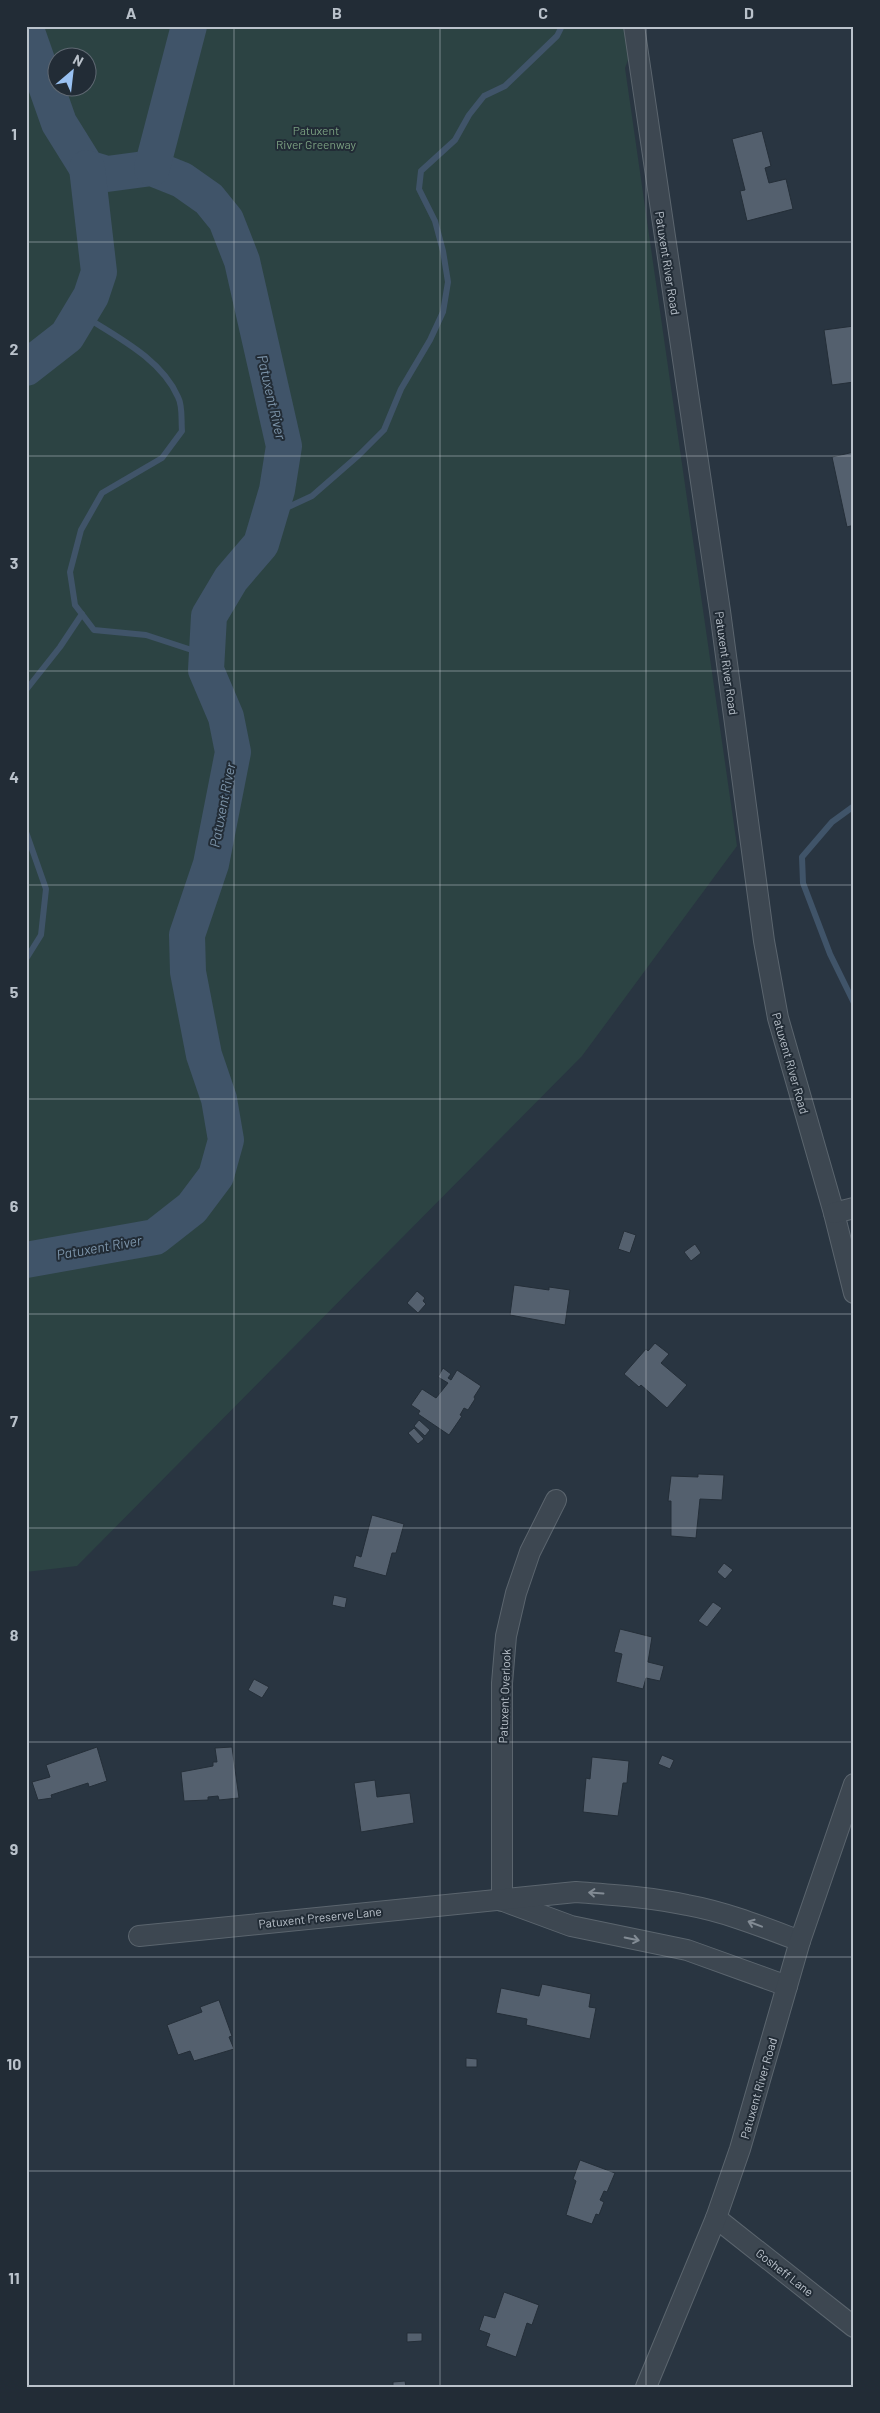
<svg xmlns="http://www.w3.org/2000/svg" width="880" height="2413" viewBox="0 0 880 2413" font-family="Barlow,sans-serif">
	<rect width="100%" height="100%" fill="#293541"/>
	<path fill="#2c4343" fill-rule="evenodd" d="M26,26h615l-16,42 112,778 -155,210 -505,510 -51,6zM58,58h30v30h-30z"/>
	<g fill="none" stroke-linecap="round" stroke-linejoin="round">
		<g stroke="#405469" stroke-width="6">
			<path d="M81,314c34,22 80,44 97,83 5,9 3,24 4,34l-20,27 -60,35 -21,37 -11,42 5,33 19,25 52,5 61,20"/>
			<path d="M269,516l43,-20 47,-41 25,-25 17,-41 29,-49 13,-28 5,-30 -5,-31 -8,-30 -16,-32 2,-18 34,-31 14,-25 15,-19 21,-10 52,-50 5,-10"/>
			<path d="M26,690l34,-43 22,-33"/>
			<path d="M854,806l-22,16 -30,35 1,26 27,71 24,49"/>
			<path d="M26,832l20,57 -5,46 -15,24"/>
		</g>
		<g stroke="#405469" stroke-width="36">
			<path d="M26,29l33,94 28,45 20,6 45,-6 30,12 27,19 17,21 16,41 42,185 -7,44 -16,54 -30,35 -22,37 -3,54 20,47 7,35 -22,112 -24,71 1,37 16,83 15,44 7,41 -10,36 -24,32 -37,29 -129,23"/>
			<path d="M152,168l37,-142"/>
			<path d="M26,368l41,-32 24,-40 8,-24 -12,-104"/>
		</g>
	</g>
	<g fill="#54606e" stroke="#242e38">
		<path d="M762,131l9,35 -6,2 4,15 17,-4 7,30 -46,12 -7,-30 5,-1 -13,-51z"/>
		<path d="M854,326v56l-22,3 -8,-55z"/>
		<path d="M854,452v73l-7,2 -15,-70z"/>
		<path d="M624,1231l12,4 -6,18 -12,-4z"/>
		<path d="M695,1244l6,9 -10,8 -7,-9z"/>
		<path d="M514,1285l35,5v-3l21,3 -5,35 -55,-10z"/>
		<path d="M417,1291l8,7 -2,3 3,3 -8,9 -11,-10z"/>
		<path d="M655,1343l14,11 -8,9 26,22 -20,23 -26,-23 -2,2 -15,-13 22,-25 2,2z"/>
		<path d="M443,1368l8,6 -3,4 3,2 6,-10 24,16 -7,11 1,2 -7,11 -4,-2 -4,7 2,1 -13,19 -31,-21 2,-3 -9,-6 11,-16 14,9 12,-15 -10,-6z"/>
		<path d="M419,1420l11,10 -5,6 -11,-10z"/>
		<path d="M414,1428l10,11 -6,5 -10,-11z"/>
		<path d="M698,1474l26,1 -2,25 -22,-1 -4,39 -25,-2v-35h-3l3,-25 27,1z"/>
		<path d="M372,1515l32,9 -8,29h-4l-6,23 -33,-9 3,-12 5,2z"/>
		<path d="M724,1563l9,7 -8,9 -8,-7z"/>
		<path d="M334,1595l13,3 -2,10 -13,-3z"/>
		<path d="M713,1602l9,6 -15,19 -9,-6z"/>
		<path d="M620,1629l32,8 -4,25 16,4 -4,15 -14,-3 -3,11 -27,-7 6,-28 -8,-2z"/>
		<path d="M254,1679l15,8 -7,11 -14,-8z"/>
		<path d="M97,1747l10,34 -18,6 -1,-4 -37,12 1,3 -14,2 -6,-18 18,-5 -4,-12z"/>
		<path d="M232,1747l7,51 -20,2 -1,-4 -10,1v3l-24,1 -3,-29 32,-6v-4h4l-2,-14z"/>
		<path d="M662,1755l12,5 -4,9 -12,-5z"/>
		<path d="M592,1757l37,4 -2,22h-4l-5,33 -35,-4 3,-34 4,1z"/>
		<path d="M375,1780l2,17 33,-4 4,30 -53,9 -7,-49z"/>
		<path d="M542,1984l49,10 -2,13 7,1 -6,31 -64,-14 1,-6 -31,-6 5,-25 38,8z"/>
		<path d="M219,2000l13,36 -3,1 5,12 -40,12 -4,-10 -12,4 -11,-30 35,-13 -2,-5z"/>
		<path d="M466,2058l11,1v8h-11z"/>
		<path d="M580,2160l35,13 -8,19 -3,-1 -4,9 4,2 -5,13 -3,-1 -4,10 -26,-9 10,-34 -3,-2z"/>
		<path d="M504,2292l35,13 -7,20 -5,-2 -11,34 -30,-11 4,-12 -11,-4 5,-15 11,3z"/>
		<path d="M407,2333h15v8l-15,1z"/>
		<path d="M405,2381l1,6h-13v-5z"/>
	</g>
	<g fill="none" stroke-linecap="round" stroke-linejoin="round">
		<g stroke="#5b656e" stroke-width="22">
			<g id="minor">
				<path d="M634,26l86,585 44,330 14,77 56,195 20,80"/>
				<path d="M834,1213l20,-5"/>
				<path d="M502,1901v-218l4,-47 10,-43 14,-41 26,-52"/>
				<path d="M506,1902l65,24 116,24 100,36"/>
				<path d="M139,1936l437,-44c37,3 74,5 111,13 39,7 76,22 113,36"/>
				<path d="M716,2218l138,109"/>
				<path d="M646,2387l70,-169 24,-69 60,-208 54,-157"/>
			</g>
		</g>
		<use href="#minor" stroke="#3d4751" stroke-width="20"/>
	</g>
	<defs><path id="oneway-shaft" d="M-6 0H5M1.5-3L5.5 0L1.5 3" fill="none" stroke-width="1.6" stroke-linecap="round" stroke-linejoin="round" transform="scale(1.25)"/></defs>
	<g stroke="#828b94">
		<use href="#oneway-shaft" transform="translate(596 1893) rotate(-176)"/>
		<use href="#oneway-shaft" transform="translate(755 1924) rotate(-159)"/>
		<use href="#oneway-shaft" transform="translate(632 1939) rotate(12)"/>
	</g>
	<path fill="none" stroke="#bac2cb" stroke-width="1" stroke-opacity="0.55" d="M234,26v2361M440,26v2361M646,26v2361M26,242h828M26,456h828M26,671h828M26,885h828M26,1099h828M26,1314h828M26,1528h828M26,1742h828M26,1957h828M26,2171h828"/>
	<g text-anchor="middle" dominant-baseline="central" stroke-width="4" stroke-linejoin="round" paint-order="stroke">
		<g font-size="12" fill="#7a9f80" stroke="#222c36">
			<text x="316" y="130">Patuxent<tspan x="316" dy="14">River Greenway</tspan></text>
		</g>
		<g font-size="12" fill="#bac2cb" stroke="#222c36">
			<text transform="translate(668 263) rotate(81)">Patuxent River Road</text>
			<text transform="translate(727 663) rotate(82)">Patuxent River Road</text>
			<text transform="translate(791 1063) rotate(74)">Patuxent River Road</text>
			<text transform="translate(504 1696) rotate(-88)">Patuxent Overlook</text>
			<text transform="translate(320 1917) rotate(-6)">Patuxent Preserve Lane</text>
			<text transform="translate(758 2088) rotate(-74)">Patuxent River Road</text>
			<text transform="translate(785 2272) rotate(38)">Gosheff Lane</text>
		</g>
		<g font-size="14" font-style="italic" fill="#7d95ab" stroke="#222c36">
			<text transform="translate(272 397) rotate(77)">Patuxent River</text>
			<text transform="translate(222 805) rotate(-79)">Patuxent River</text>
			<text transform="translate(99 1247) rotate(-10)">Patuxent River</text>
		</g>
	</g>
	<rect width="880" height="2413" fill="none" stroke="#222c36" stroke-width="55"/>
	<g transform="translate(72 72) rotate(28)"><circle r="24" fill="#222c36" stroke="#5f6872"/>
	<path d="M0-4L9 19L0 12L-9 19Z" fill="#99c1f1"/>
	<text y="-8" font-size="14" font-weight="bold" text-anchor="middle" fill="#bac2cb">N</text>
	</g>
	<rect x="28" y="28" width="824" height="2358" fill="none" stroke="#bac2cb" stroke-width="2"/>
	<g font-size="16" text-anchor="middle" font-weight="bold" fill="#bac2cb">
		<text x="131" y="19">A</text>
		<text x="337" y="19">B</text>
		<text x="543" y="19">C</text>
		<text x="749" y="19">D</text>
		<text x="14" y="140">1</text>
		<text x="14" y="355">2</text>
		<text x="14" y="569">3</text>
		<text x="14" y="783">4</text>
		<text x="14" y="998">5</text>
		<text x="14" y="1212">6</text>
		<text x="14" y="1427">7</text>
		<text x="14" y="1641">8</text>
		<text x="14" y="1855">9</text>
		<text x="14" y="2070">10</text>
		<text x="14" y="2284">11</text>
	</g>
</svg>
